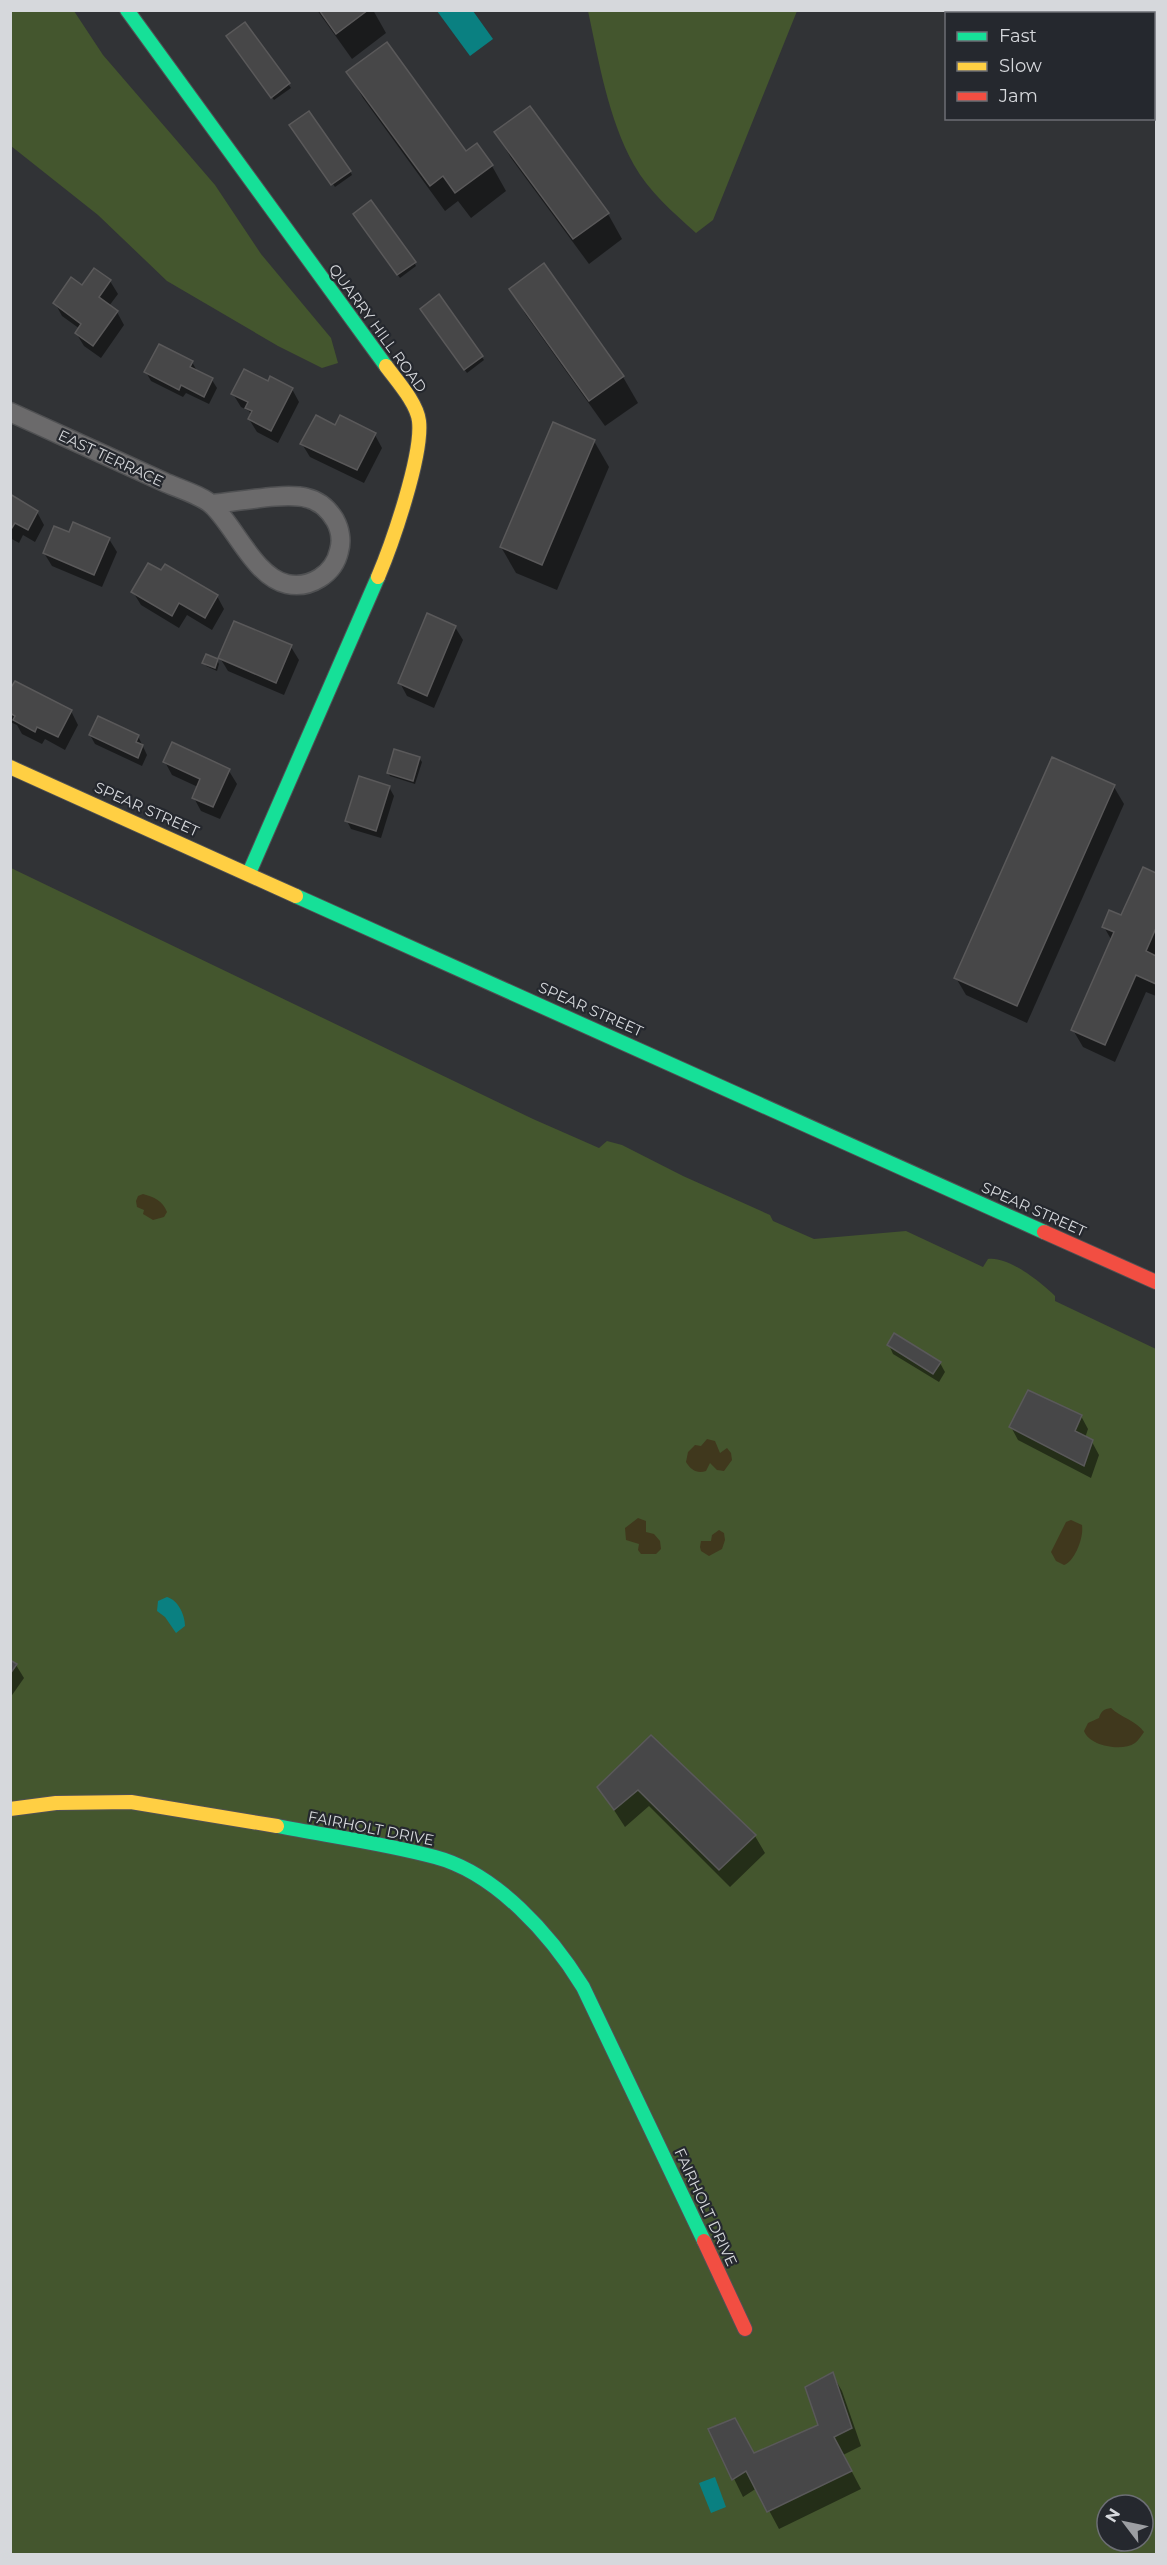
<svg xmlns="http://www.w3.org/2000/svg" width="1167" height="2565" viewBox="0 0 1167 2565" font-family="Montserrat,sans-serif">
	<rect width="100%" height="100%" fill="#313336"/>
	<g fill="#44562e" fill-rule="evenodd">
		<path d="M10,11h64l29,44 112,130 46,69 70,84 7,25 -16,5 -44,-22 -111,-65 -69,-66 -87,-69z"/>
		<path d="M588,11h209l-84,209 -17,13c-23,-21 -47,-41 -62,-68 -26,-47 -35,-103 -46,-154z"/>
		<path d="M11,868l522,251 66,29 8,-7 15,4 61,31 87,39 3,6 41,18 92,-8 77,36 5,-8c20,-3 53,23 67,37v5l101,48v1205h-1145zM1107,2505h36v36h-36z"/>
	</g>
	<g fill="#40381d">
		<path d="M143,1194c11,3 20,7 24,18l-3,5 -11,3 -10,-6 1,-4 -7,-3 -1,-6 2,-5z"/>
		<path d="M707,1439l8,2 5,12 7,-5 4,5 1,7 -8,11 -7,-1 -7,-7 -4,8c-9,3 -15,-1 -20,-9l2,-10 7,-7 6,1z"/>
		<path d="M638,1518l8,3v11l8,2 6,7 1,8 -5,5h-15l-3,-4 1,-6 -13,-4 -1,-12z"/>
		<path d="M1071,1520l11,5c2,12 -7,36 -18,40l-8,-4 -5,-9 15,-30z"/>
		<path d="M719,1530l5,3 1,7 -3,9 -13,7 -8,-5 -1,-4 1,-6h10l1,-6z"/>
		<path d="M1111,1708c9,9 26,13 33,24 -3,4 -6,9 -9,11 -13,9 -46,3 -51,-12l4,-8 11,-5c2,-7 5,-9 12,-10z"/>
	</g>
	<g fill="#0a8081">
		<path d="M437,11h36l20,28 -23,17z"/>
		<path d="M167,1597c11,3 18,18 18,29l-9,7 -11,-16 -8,-6 1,-10z"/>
		<path d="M715,2477l11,30 -15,6 -12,-30z"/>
	</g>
	<g fill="#0007">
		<path d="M317,10h56l13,23 -34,26z"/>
		<path d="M245,24l46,64 -17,12 -44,-60z"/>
		<path d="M348,72l118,81 26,13 14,25 -35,27 -13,-17 -13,10 -82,-113z"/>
		<path d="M293,129l57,42 2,4 -17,12z"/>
		<path d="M496,133l112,81 14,25 -33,25 -78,-106z"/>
		<path d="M357,218l57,44 2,4 -16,12z"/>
		<path d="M544,266l79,111 15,26 -33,23 -79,-111 -15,-26z"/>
		<path d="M110,281l8,13 -9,12 8,6 7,13 -23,33 -17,-12 -8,-13 4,-4 -18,-13 -7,-13z"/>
		<path d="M439,296l45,64 -17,13 -43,-60z"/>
		<path d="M192,362l5,9 15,9 5,8 -8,16 -23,-11 -3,4 -32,-16 -5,-9z"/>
		<path d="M268,383l24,6 7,13 -21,41 -21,-11 -8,-13 2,-4 -2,-4 -8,-4 -8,-13z"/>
		<path d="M336,427l39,8 7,13 -18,35 -54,-26 -8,-13z"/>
		<path d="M594,441l15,26 -52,123 -41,-17 -15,-26z"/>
		<path d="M10,497l27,15 7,13 -9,17 -12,-7 -4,8 -9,-5z"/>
		<path d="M70,534l39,5 8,13 -15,35 -50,-21 -8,-13z"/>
		<path d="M133,592l84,4 7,13 -12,21 -25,-15 -8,13 -38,-23z"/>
		<path d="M455,627l8,13 -29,68 -27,-12 -7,-13z"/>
		<path d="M291,647l8,13 -15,35 -56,-24 -8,-13z"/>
		<path d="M217,660l2,4 -2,7 -11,-5 -2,-4z"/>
		<path d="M10,693l61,18 7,14 -13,25 -20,-11 -3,5 -20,-10 -5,-9 -7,-3z"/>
		<path d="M98,718l40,18 9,19 -5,11 -47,-22 -5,-9z"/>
		<path d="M419,758l3,4 -7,22 -25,-8 -2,-3z"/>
		<path d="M165,762l64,9 8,13 -17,35 -19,-8 -7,-13 4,-11 -26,-12z"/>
		<path d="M389,787l5,9 -13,42 -30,-9 -4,-8z"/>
		<path d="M1114,787l10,17 -97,219 -61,-28 -10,-17z"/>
		<path d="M1144,869l12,5v122l-10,-4 -31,70 -32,-15 -10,-17 39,-89 -8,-14 18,-10z"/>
		<path d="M889,1345l51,18 5,9 -6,10 -46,-28z"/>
		<path d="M1081,1416l7,13 -3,9 7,4 7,13 -8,23 -73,-38 -7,-13z"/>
		<path d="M10,1661l6,4 8,13 -14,20z"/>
		<path d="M651,1737l104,99 10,17 -35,34 -81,-81 -24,21 -26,-40z"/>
		<path d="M832,2374l10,17 19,55 -18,9 18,34 -82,40 -22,-41 -14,9 -33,-67 44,25 66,-29z"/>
	</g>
	<g fill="#474748" stroke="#5a595a" stroke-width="1.5">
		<path d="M319,10h49l-32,24z"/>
		<path d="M245,22l45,61 -19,15 -45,-62z"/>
		<path d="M387,42l79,109 11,-8 16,22 -38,28 -12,-17 -13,10 -84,-114z"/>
		<path d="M530,106l79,107 -36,26 -79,-107z"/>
		<path d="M309,111l42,60 -20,14 -42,-60z"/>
		<path d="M371,200l45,62 -19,13 -44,-61z"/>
		<path d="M544,263l80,113 -35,25 -80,-112z"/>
		<path d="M94,268l17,12 -12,17 19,14 -25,35 -18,-13 6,-9 -28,-21 18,-26 11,8z"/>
		<path d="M439,294l44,62 -19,14 -44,-61z"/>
		<path d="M159,344l34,17 -3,6 23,11 -9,19 -23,-12 -2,5 -35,-18z"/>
		<path d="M244,369l24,12 2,-5 23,12 -22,43 -23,-12 4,-8 -7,-3 3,-6 -17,-8z"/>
		<path d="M316,415l19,10 5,-10 36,18 -19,37 -57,-26z"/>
		<path d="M553,422l42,18 -53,125 -42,-18z"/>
		<path d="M10,494l28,17 -10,19 -13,-7 -5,8z"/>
		<path d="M73,522l37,16 -16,37 -51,-22 11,-27 15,6z"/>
		<path d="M148,563l13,7 4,-6 53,31 -13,23 -26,-15 -7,13 -41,-24z"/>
		<path d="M427,613l29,13 -29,70 -29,-13z"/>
		<path d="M234,621l58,24 -16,38 -58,-25z"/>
		<path d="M206,654l12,5 -3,9 -13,-5z"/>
		<path d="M15,681l57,29 -14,27 -21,-10 -2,5 -22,-12 2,-4 -5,-3v-24z"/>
		<path d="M98,716l41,19 -3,7 7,3 -5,13 -49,-23z"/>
		<path d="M172,742l58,27 -17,38 -21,-9 8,-19 -37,-17z"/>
		<path d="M394,749l26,8 -7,24 -26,-8z"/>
		<path d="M1052,757l63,28 -98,221 -63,-28z"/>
		<path d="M359,776l31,10 -14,45 -31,-10z"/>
		<path d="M1143,867l13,6v55l-10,23 10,5v28l-20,-9 -31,70 -34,-15 43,-98 -12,-5 7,-17 12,5z"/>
		<path d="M894,1333l47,29 -8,12 -46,-29z"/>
		<path d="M1028,1390l54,25 -7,16 18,9 -9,26 -75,-39z"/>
		<path d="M10,1660l7,4 -7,10z"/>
		<path d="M651,1735l105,100 -37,35 -81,-80 -24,20 -17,-23z"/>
		<path d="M833,2372l19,56 -18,9 18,34 -85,41 -21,-41 -14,9 -24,-51 27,-11 19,35 64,-28 -13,-38z"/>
	</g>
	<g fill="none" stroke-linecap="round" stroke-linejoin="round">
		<g stroke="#505153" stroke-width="21">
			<path id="street" d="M10,412c52,24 103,47 154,70 13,6 40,14 49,24 22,21 42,71 74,78 23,5 47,-10 52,-33 3,-10 1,-22 -4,-31 -6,-10 -15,-19 -28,-22 -22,-6 -70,4 -95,6"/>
		</g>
		<g stroke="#505153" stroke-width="16">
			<g id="fast">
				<path d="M127,10l259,356"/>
				<path d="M249,873l129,-296"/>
				<path d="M296,896l748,336"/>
				<path d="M277,1826c52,10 106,17 158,31 61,16 116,78 148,130l121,254"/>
			</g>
		</g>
		<g stroke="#505153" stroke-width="16">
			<g id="slow">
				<path d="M378,577c14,-33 45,-122 41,-156 -2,-18 -22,-40 -33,-55"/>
				<path d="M10,767l286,129"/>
				<path d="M10,1809l46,-6 75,-1 146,24"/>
			</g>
		</g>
		<g stroke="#505153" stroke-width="16">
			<g id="jam">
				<path d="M1044,1232l112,50"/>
				<path d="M704,2241l41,88"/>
			</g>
		</g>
		<use href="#street" stroke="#6b6a6b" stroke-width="18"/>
		<use href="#fast" stroke="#16e098" stroke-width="14"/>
		<use href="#slow" stroke="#ffcf43" stroke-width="14"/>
		<use href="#jam" stroke="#f24e42" stroke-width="14"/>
	</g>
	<g text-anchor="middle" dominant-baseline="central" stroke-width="4.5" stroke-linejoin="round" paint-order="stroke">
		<g font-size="15" fill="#d6d8dc" stroke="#25282e">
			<text transform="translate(378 328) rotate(54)">QUARRY HILL ROAD</text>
			<text transform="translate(111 458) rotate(25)">EAST TERRACE</text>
			<text transform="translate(147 809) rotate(24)">SPEAR STREET</text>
			<text transform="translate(591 1009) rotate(24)">SPEAR STREET</text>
			<text transform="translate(1034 1209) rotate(24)">SPEAR STREET</text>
			<text transform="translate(371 1828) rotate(11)">FAIRHOLT DRIVE</text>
			<text transform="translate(706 2207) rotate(65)">FAIRHOLT DRIVE</text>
		</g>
	</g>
	<rect width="1167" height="2565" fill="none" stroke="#d6d8dc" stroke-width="24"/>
	<rect x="945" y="12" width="210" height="108" fill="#25282e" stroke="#6c6e74" stroke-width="1.5"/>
	<rect x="957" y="32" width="30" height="9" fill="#16e098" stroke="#6c6e74" stroke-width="1.5"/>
	<text x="999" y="42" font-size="18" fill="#d6d8dc">Fast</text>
	<rect x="957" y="62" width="30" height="9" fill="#ffcf43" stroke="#6c6e74" stroke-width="1.5"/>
	<text x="999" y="72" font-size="18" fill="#d6d8dc">Slow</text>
	<rect x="957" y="92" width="30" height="9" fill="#f24e42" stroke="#6c6e74" stroke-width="1.5"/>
	<text x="999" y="102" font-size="18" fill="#d6d8dc">Jam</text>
	<g transform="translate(1125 2523) rotate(302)"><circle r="28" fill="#25282e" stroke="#6c6e74" stroke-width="1.5"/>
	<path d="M0-4.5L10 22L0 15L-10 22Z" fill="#9c9ea2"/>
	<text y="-9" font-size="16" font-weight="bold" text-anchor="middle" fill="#d6d8dc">N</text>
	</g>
</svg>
